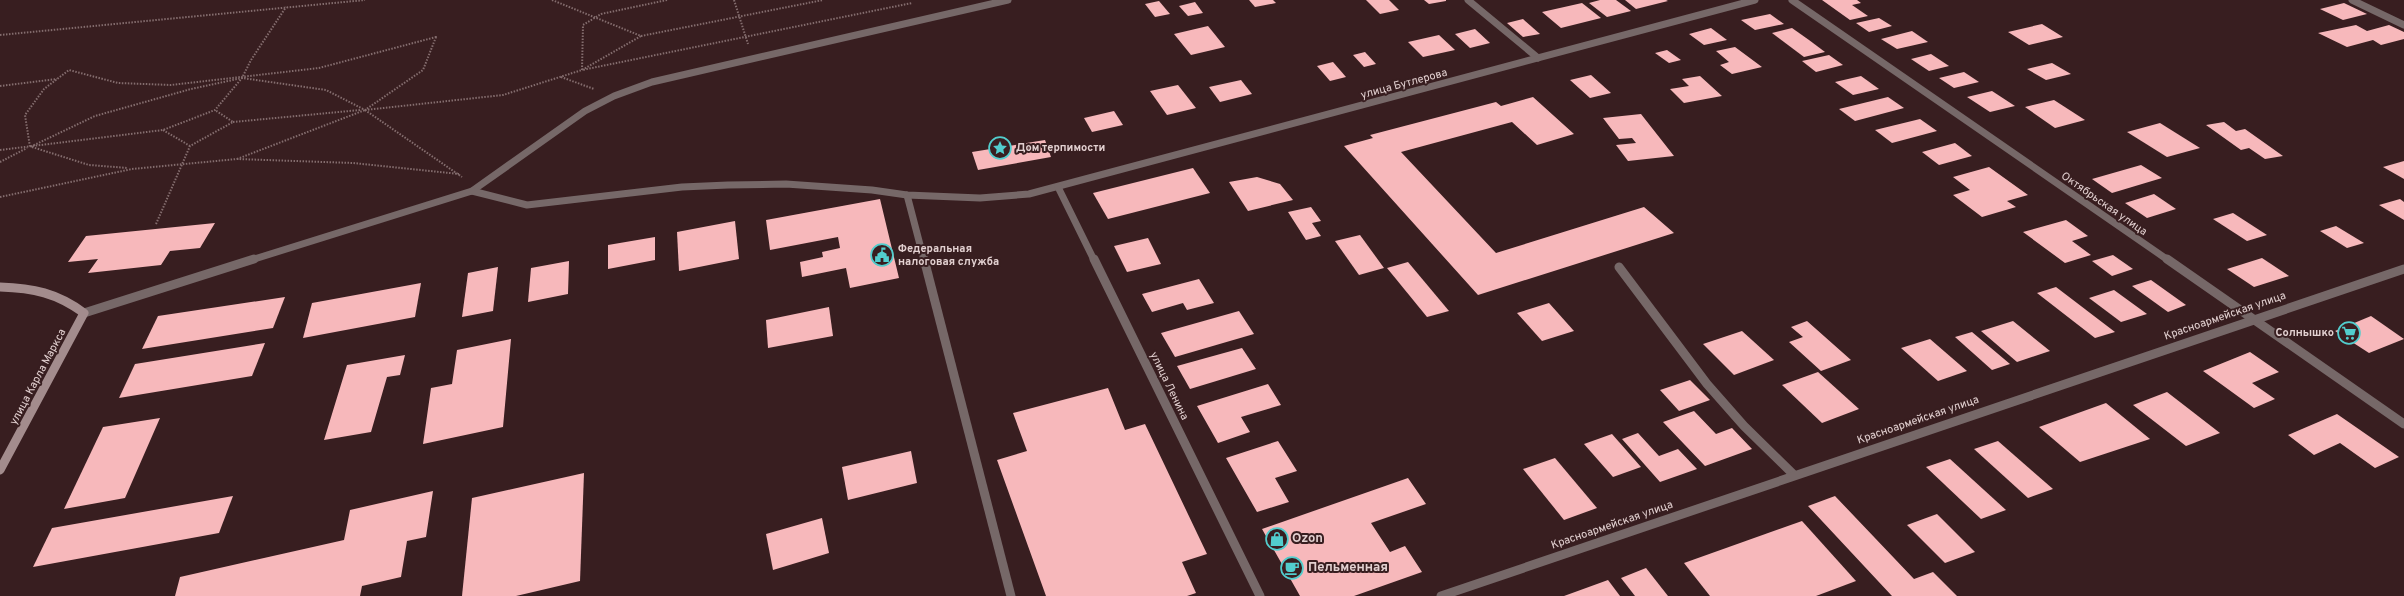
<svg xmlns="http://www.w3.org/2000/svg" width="2404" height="596" viewBox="0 0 2404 596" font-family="Overpass,sans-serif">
	<rect width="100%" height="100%" fill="#381e20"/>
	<g fill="#f7b8bb">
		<path d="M1249,0h24l3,3 -21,4z"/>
		<path d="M1366,0h23l10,10 -19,4z"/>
		<path d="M1424,0h22v1l-17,3z"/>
		<path d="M1600,0h16l15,11 -24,6 -18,-14z"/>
		<path d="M1625,0h41l2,1 -32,8z"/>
		<path d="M1822,0h35l4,3 -9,2 16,11 -18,4z"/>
		<path d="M1159,1l11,13 -15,3 -10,-13z"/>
		<path d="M1195,2l8,11 -15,3 -9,-10z"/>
		<path d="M1582,3l19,15 -40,10 -19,-16z"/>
		<path d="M2344,3l23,11 -24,6 -23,-11z"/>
		<path d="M1770,14l14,10 -29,6 -14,-10z"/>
		<path d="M1879,18l13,8 -23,6 -13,-9z"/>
		<path d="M1523,19l17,15 -17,3 -16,-14z"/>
		<path d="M2042,24l21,13 -34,8 -21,-13z"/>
		<path d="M2356,25l11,6 22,-6 15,7v7l-23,6 -8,-5 -26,7 -29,-14z"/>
		<path d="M1208,26l17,21 -34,8 -17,-21z"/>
		<path d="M1711,28l16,12 -23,5 -15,-11z"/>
		<path d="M1792,28l17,12 16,12 -21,5 -32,-24z"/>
		<path d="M1475,29l15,14 -20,5 -15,-14z"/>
		<path d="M1912,31l16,11 -31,7 -16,-10z"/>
		<path d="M1439,35l16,15 -32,7 -15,-15z"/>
		<path d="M1735,47l27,20 -30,7 -12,-9 9,-3 -13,-11z"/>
		<path d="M1667,50l14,10 -12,3 -14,-10z"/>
		<path d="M1365,52l11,12 -12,3 -11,-12z"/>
		<path d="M1931,54l18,12 -20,5 -18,-12z"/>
		<path d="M1829,55l14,10 -27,7 -14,-11z"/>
		<path d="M1333,62l13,15 -16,4 -13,-15z"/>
		<path d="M2052,63l19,11 -25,6 -19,-11z"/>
		<path d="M1964,72l15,10 -25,6 -15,-10z"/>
		<path d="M1591,75l20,18 -21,5 -20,-18z"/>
		<path d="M1700,76l22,20 -38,7 -14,-14 19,-3 -7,-7z"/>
		<path d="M1861,76l18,13 -26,6 -18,-13z"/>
		<path d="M1241,80l11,14 -32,8 -11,-15z"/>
		<path d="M1178,85l18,23 -29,7 -17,-24z"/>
		<path d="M1992,91l23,15 -25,6 -23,-15z"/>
		<path d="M1533,97l41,37 -37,11 -25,-23 -111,30 95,101 148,-46 30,26 -196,62 -134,-149 29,-8 -3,-3 126,-33 5,4z"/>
		<path d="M1888,97l16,11 -49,13 -16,-12z"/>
		<path d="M2054,100l31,20 -30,8 -30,-21z"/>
		<path d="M1114,111l9,14 -31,7 -8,-14z"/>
		<path d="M1641,114l33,42 -46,5 -12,-16 20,-2 -4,-5 -13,1 -16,-21z"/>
		<path d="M1920,119l17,12 -45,12 -17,-13z"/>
		<path d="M2224,122l12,9 9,-2 38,27 -18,3 -16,-11 -8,2 -35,-25z"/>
		<path d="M2160,123l40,25 -33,9 -40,-25z"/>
		<path d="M1045,140l6,17 -73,13 -6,-18z"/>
		<path d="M1955,143l17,13 -33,9 -17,-13z"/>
		<path d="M2404,161v18l-21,-12z"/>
		<path d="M2141,165l21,13 -50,15 -20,-14z"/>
		<path d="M1989,167l39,28 -21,6 9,6 -34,10 -29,-22 17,-5 -17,-13z"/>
		<path d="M1193,168l17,25 -102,26 -15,-26z"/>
		<path d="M1257,177l23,7 13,16 -45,11 -19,-29z"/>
		<path d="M2154,194l22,15 -29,9 -22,-15z"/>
		<path d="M880,199l19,79 -49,10 -4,-20 -44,9 -2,-15 23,-5 -1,-5 18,-4 -2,-11 -68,13 -4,-30z"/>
		<path d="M2400,199l4,3v18l-25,-15z"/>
		<path d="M1311,207l10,14 -9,2 9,13 -15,4 -18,-28z"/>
		<path d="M2233,213l34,22 -20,6 -34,-22z"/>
		<path d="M2066,220l22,16 -16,5 19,14 -26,8 -42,-31z"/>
		<path d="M735,221l4,38 -60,12 -2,-39z"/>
		<path d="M215,223l-15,25 -30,3 -9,14 -73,8 10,-14 -30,3 18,-26z"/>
		<path d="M2336,226l28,17 -17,5 -27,-17z"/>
		<path d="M1360,235l24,33 -25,7 -24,-34z"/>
		<path d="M655,237v23l-47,9v-24z"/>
		<path d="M1148,238l13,26 -34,8 -13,-26z"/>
		<path d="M2113,255l20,14 -21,7 -20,-15z"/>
		<path d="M2262,258l27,18 -35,11 -27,-18z"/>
		<path d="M569,261l-1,33 -40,8 3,-34z"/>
		<path d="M1408,262l41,49 -22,6 -40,-49z"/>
		<path d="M498,267l-5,44 -31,6 6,-44z"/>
		<path d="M1199,279l15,24 -27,7 -4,-7 -31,9 -10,-18z"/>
		<path d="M2151,280l35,25 -18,7 -36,-26z"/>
		<path d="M421,283l-6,34 -112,21 9,-35z"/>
		<path d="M2056,287l59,45 -20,6 -58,-45z"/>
		<path d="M2114,290l33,24 -26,8 -32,-24z"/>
		<path d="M285,297l-12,31 -131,21 16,-33z"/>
		<path d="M1549,303l25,28 -32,10 -25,-28z"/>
		<path d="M829,307l4,29 -65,12 -2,-28z"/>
		<path d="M1239,311l15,23 -79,23 -14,-24z"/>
		<path d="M2371,316l33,23 -35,14 -34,-22z"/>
		<path d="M1807,321l44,39 -30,11 -32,-29 14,-5 -12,-10z"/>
		<path d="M2013,321l37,30 -33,11 -36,-31z"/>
		<path d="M1742,331l32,29 -40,15 -31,-31z"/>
		<path d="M1972,332l38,32 -18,6 -37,-33z"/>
		<path d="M511,339l-8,88 -80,17 8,-56 21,-4 5,-34z"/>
		<path d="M1930,339l37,32 -29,10 -37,-33z"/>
		<path d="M265,343l-13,33 -133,22 16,-34z"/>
		<path d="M1242,348l14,21 -66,20 -13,-23z"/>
		<path d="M2250,352l29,20 -27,11 23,16 -21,9 -51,-37z"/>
		<path d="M405,355l-5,20 -13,2 -16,55 -47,8 23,-75z"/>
		<path d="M1818,372l41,37 -37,14 -40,-38z"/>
		<path d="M1690,380l20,20 -31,11 -19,-21z"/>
		<path d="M1268,384l13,21 -40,12 9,15 -32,11 -21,-37z"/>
		<path d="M1108,388l17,42 20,-6 62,130 -25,8 14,31 -9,3h-141l-49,-136 30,-9 -14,-38z"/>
		<path d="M2167,392l53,41 -34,13 -53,-41z"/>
		<path d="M2106,403l44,36 -70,23 -41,-35z"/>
		<path d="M1694,411l22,23 16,-6 20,21 -47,17 -42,-44z"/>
		<path d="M2337,414l62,43 -24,11 -35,-25 -26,12 -26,-20z"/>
		<path d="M160,418l-35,80 -61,11 39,-82z"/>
		<path d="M1638,433l21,23 19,-7 19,20 -37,13 -38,-43z"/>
		<path d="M1612,434l29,33 -28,10 -29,-33z"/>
		<path d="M1278,441l19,30 -22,7 14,24 -32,10 -31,-54z"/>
		<path d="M1998,441l55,48 -25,9 -54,-49z"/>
		<path d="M911,451l6,32 -69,17 -6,-33z"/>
		<path d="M1555,458l42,50 -33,12 -41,-51z"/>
		<path d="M1950,459l56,51 -25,9 -55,-52z"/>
		<path d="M584,473l-4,108 -64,15h-54l10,-98z"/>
		<path d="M1408,478l18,26 -55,19 19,29 15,-6 17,26 -68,24h-54l-38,-67z"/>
		<path d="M433,491l-7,46 -19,4 -6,36 -39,9 -2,10h-185l5,-19 164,-37 6,-30z"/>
		<path d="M233,496l-14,37 -186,34 19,-39z"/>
		<path d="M1835,496l79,83 19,-7 24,24h-65l-84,-90z"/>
		<path d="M1937,514l38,38 -30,11 -38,-38z"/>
		<path d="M822,518l7,35 -56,17 -7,-36z"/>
		<path d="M1802,521l54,60 -40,15h-106l-26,-33z"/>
		<path d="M1646,568l22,28h-33l-14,-18z"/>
		<path d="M1608,580l12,16h-56z"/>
	</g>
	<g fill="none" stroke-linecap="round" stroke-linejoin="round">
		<g stroke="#846d6e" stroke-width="2" stroke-dasharray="1.5 1.5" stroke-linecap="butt">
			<path d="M552,0l89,36 182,-36"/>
			<path d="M667,0l-66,14 -18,11 -1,45 330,-67"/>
			<path d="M734,0l14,44"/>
			<path d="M0,35l365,-35"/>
			<path d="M436,37l-13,33 -58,40 -39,-20 -84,-12 -51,11 -96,27 -65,31 -5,-32 19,-26 25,-19 49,13 53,2 148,-17z"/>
			<path d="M561,77l33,12"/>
			<path d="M0,86l57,-7"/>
			<path d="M365,110l138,-15 79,-25 59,-34"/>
			<path d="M365,110l97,67"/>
			<path d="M233,122l127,-12"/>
			<path d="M163,130l27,16"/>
			<path d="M32,147l57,18 39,3"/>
			<path d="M0,150l163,-20 52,-20 27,-32 9,-18 35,-53"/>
			<path d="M237,159l128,-49"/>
			<path d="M0,162l27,-14"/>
			<path d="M0,197l132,-28 105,-10 116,4 106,11"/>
			<path d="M156,224l34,-78 43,-24 -18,-12"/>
		</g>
		<path stroke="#766868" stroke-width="7" d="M1468,0l70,58"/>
		<path stroke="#766868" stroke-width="9" d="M1619,267l88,117 37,42 50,49"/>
		<g stroke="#766868" stroke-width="7">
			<path d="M1792,0l376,260"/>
			<path d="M2352,0l52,25"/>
			<path d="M472,191l113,-80 29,-15 38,-14 356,-82"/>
			<path d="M251,260l221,-69 55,14 155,-18 46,-2 58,-1 86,6 35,5 73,3 49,-4 726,-194"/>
		</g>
		<g stroke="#766868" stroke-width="9">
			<path d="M2167,259l237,165"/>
			<path d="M84,313l170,-54"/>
			<path d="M1441,596l963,-327"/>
		</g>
		<g stroke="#766868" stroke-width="7">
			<path d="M1058,187l36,73"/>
			<path d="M907,195l17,65"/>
		</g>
		<g stroke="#766868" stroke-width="9">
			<path d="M924,259l87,337"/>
			<path d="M1094,259l166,337"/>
		</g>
		<path stroke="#a38c8d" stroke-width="9" d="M0,287c33,1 57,6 84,26l-84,157"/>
	</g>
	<defs>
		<g id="sight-ring" transform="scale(1.15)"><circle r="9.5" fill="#381e20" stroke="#52cdcd" stroke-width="1.5"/><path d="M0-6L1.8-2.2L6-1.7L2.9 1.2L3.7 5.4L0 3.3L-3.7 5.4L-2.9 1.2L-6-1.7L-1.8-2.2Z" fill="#52cdcd"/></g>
		<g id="civic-ring" transform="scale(1.15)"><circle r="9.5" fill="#381e20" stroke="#52cdcd" stroke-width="1.5"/><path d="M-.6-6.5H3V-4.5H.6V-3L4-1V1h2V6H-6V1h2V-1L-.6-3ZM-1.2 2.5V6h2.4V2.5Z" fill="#52cdcd"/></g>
		<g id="supermarket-ring" transform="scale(1.15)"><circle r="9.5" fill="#381e20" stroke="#52cdcd" stroke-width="1.5"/><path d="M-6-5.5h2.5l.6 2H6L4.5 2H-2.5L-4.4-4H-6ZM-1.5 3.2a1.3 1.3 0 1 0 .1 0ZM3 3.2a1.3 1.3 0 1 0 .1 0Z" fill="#52cdcd"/></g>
		<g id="shop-ring" transform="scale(1.15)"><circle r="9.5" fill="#381e20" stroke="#52cdcd" stroke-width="1.5"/><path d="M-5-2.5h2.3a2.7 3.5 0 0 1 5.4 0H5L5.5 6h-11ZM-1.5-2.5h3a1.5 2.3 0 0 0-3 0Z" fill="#52cdcd"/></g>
		<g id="cafe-ring" transform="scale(1.15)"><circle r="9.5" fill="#381e20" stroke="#52cdcd" stroke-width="1.5"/><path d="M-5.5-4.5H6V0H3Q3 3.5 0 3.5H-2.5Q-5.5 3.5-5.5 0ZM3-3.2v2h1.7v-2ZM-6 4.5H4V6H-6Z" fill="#52cdcd"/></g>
	</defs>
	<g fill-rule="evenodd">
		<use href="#sight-ring" x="1000" y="148"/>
		<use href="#civic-ring" x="882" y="255"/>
		<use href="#supermarket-ring" x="2349" y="333"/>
		<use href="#shop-ring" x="1277" y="539"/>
		<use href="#cafe-ring" x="1292" y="568"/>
	</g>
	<g text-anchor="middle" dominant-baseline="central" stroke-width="4" stroke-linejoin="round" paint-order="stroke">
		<g font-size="11" fill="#e3d1d1" stroke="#381e20">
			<text transform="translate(1404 84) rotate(-15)">улица Бутлерова</text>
			<text transform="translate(2104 204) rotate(35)">Октябрьская улица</text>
			<text transform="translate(2225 316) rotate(-19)">Красноармейская улица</text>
			<text transform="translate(38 377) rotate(-62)">улица Карла Маркса</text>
			<text transform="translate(1169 386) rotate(64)">улица Ленина</text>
			<text transform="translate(1918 420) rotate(-19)">Красноармейская улица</text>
			<text transform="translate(1612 525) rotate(-19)">Красноармейская улица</text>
		</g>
		<g font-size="11" font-weight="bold" fill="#e3d1d1" stroke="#381e20" text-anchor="start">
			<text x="1016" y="148">Дом терпимости</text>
			<text x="898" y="249">Федеральная<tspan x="898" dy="13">налоговая служба</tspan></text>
			<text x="2334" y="333" text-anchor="end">Солнышко</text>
		</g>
		<g font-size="13" font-weight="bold" fill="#e3d1d1" stroke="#381e20" text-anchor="start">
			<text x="1292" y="539">Ozon</text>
			<text x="1308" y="568">Пельменная</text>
		</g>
	</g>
</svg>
